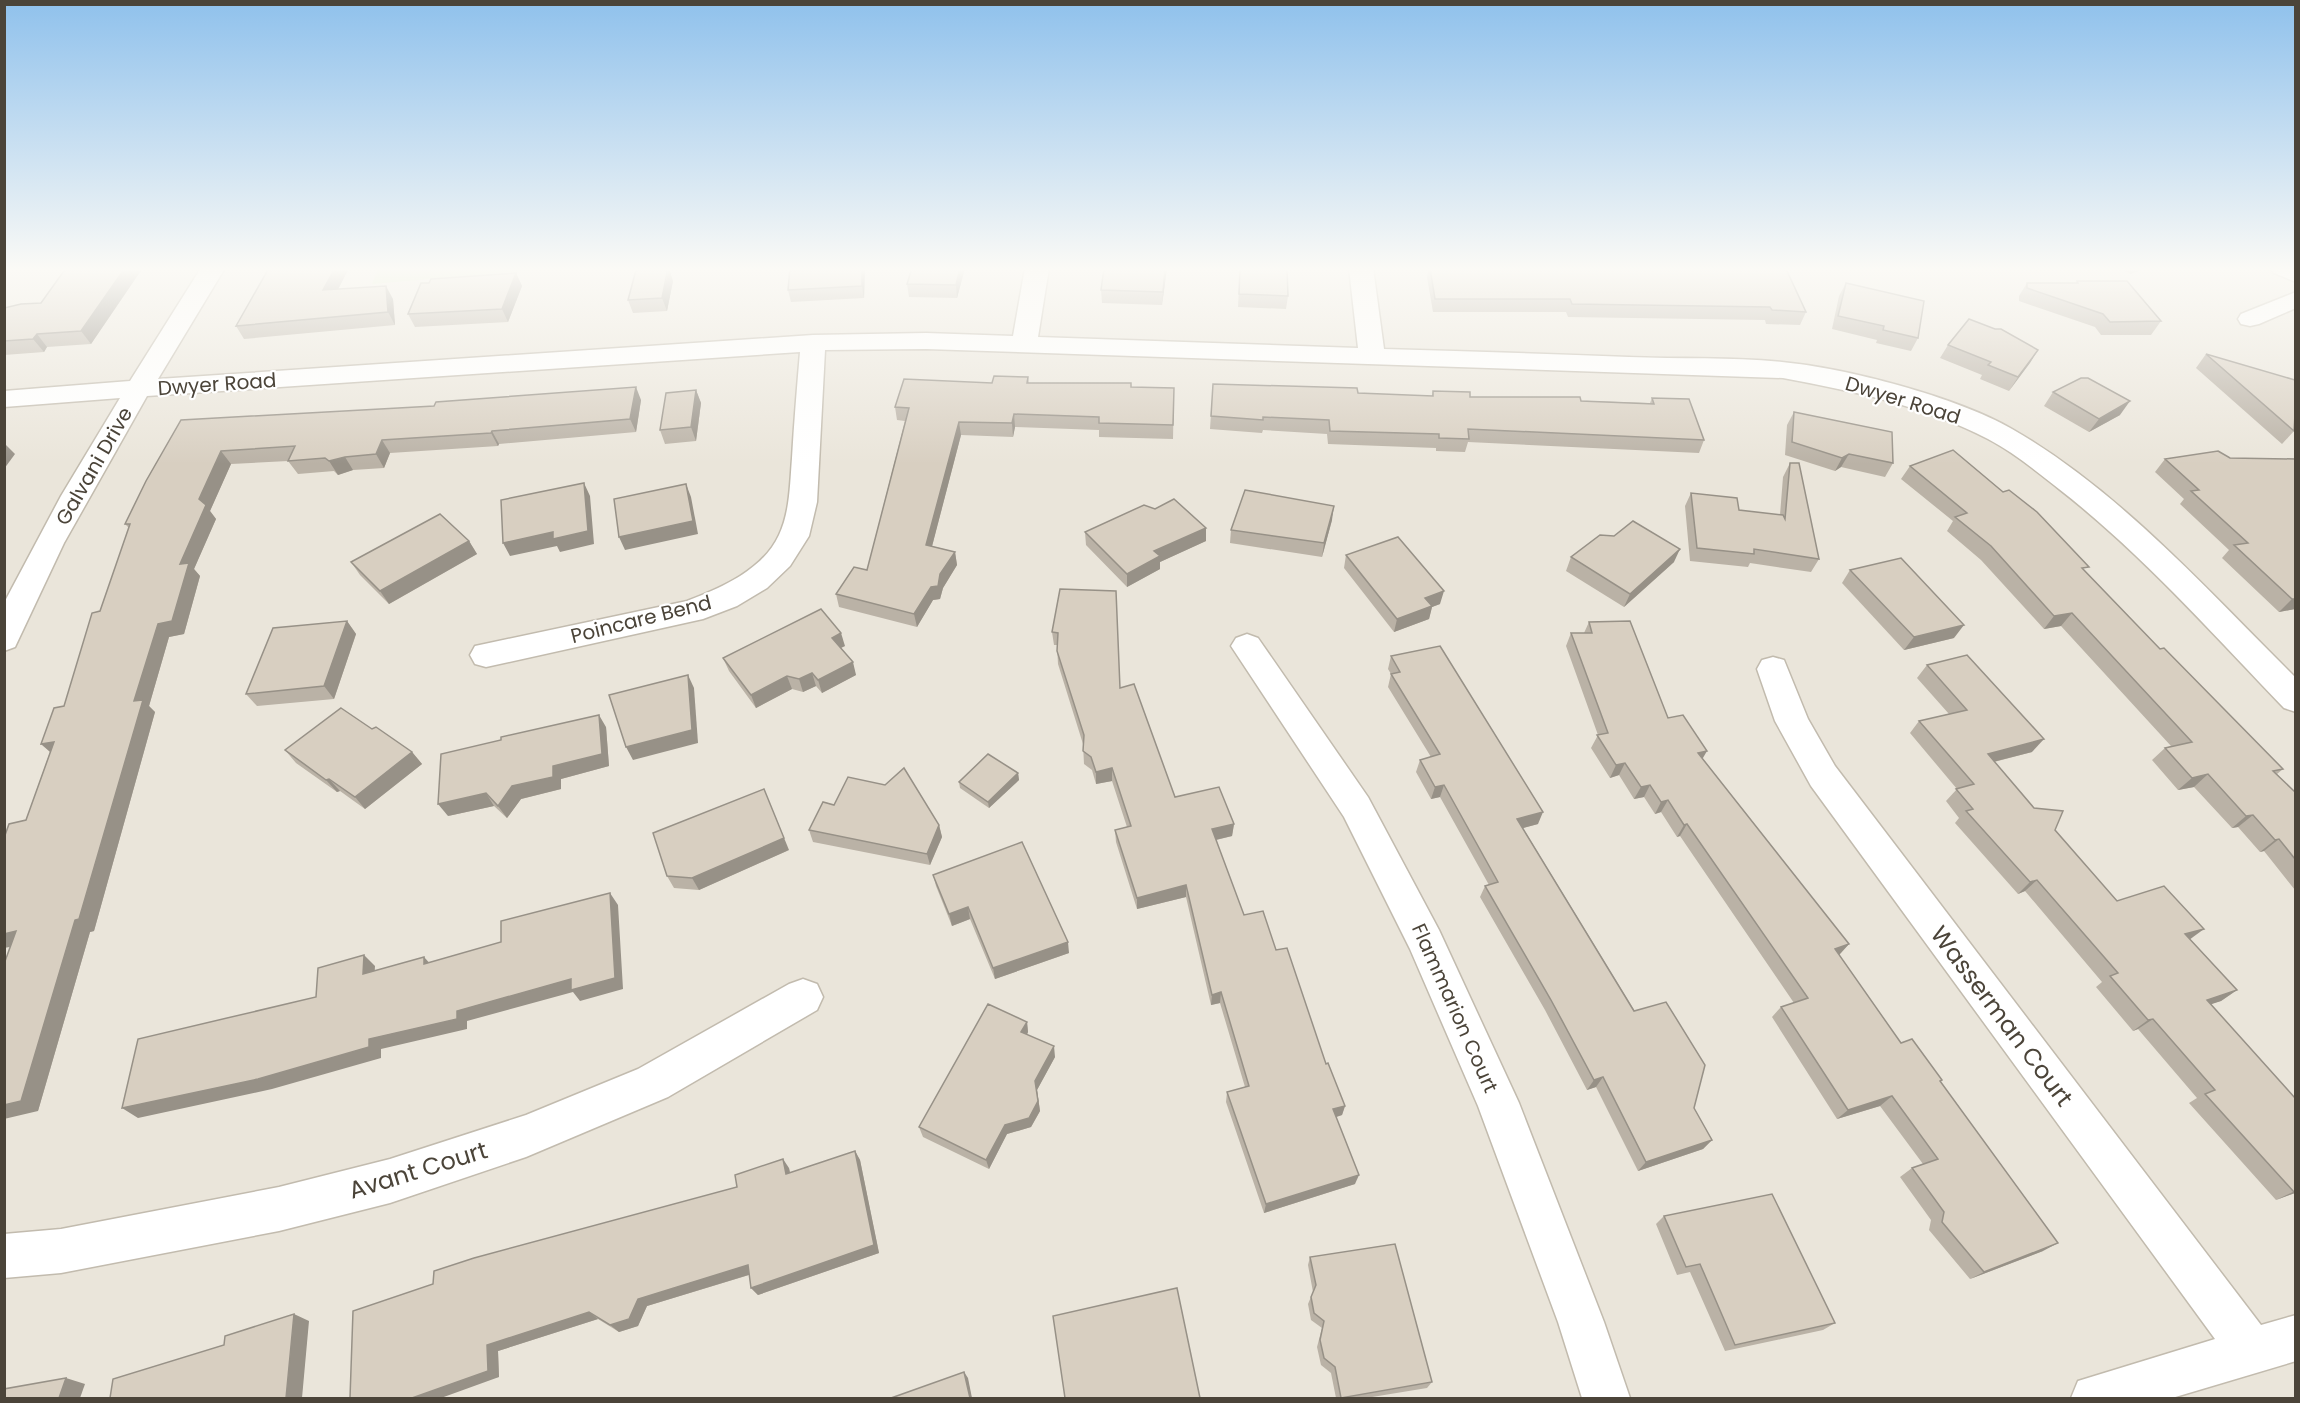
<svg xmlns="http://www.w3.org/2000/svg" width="2300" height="1403" viewBox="0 0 2300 1403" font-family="Poppins,sans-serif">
	<rect width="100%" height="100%" fill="#f6f3ec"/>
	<rect fill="#eae5da" x="5" y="268" width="2290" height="1130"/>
	<path fill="#d2eab5" d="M378,268h179l-185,16z"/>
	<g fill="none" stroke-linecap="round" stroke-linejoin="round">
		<g stroke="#c2bbae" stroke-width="3">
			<g id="street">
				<path d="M201,268h24l-67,111 655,-44 113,-2 87,3 12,-68h24l-11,69 320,11 -9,-80h24l11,81c82,2 163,5 245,8 51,2 103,0 153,5 64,6 175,35 230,67 109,63 195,161 284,249v34l-12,-4c-72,-75 -143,-155 -225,-219 -23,-18 -46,-37 -71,-50 -63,-33 -135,-48 -205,-61l-857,-29 -101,1 -8,152 -8,34 -19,30 -23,22 -30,18 -34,13 -217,48 -11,-3 -5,-9 5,-9 212,-45c34,-13 76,-31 92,-66 11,-23 11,-52 13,-77 2,-36 5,-71 8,-106l-653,44 -83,147 -49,104 -11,4v-48l57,-107 59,-98 -116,9v-16l126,-10z"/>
				<path d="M2270,268h26v14l-22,-9z"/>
				<path d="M2296,292v16l-37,16 -9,2 -9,-2 -3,-5 3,-5z"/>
				<path d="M1247,634l11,4 110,159 71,133 80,173 85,219 26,76h-48l-24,-76 -80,-216 -68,-157 -66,-132 -113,-171 5,-8z"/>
				<path d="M1773,657l11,3 24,59 27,47 426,559 35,-10v46l-124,37h-101l7,-17 137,-42 -404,-553 -36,-65 -18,-52 5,-9z"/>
				<path d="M803,979l14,5 6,13 -6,13 -149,87 -142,60 -136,46 -111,28 -218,42 -57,5v-44l57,-5 218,-42 111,-28 136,-44 112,-46 151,-85z"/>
			</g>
		</g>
		<use href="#street" fill="#fff" fill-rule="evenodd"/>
	</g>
	<g fill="#bab2a6">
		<path d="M66,268h76v1l-51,75 -44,3 -3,5 -40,3v-47l37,-5z"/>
		<path d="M269,268h80l-11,21 55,10 2,26 -151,14 -8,-13z"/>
		<path d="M790,268h75l-1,30 -73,4 -3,-12z"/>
		<path d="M912,268h53l-8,30 -48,-1 -2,-13z"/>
		<path d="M1167,268l-5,37 -60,-2 -1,-13z"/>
		<path d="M1240,268l48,28 -2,13 -48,-2z"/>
		<path d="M1429,268h181l75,2 1,-2h96l24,44 -6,13 -34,-1 -1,-4 -197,-3 -2,-5h-133l-6,-35z"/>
		<path d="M2120,268h26l-16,6z"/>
		<path d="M516,273l6,13 -14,36 -93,5 -7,-13z"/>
		<path d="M673,281l-6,30 -34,2 -5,-13z"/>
		<path d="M2077,281l84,40 -10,14h-50l-6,-8 -76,-26v-5l8,-13h49z"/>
		<path d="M1846,283l72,55 -7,13 -35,-8 1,-3 -45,-11 7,-33z"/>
		<path d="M1948,345l90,5 -29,41 -29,-12 2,-4 -42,-17z"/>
		<path d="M2206,354l88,77 -12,13 -86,-76z"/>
		<path d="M1028,377l1,6 102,4 43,1 -1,51 -74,-2v-7l-84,-3 -2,10 -52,-2 -29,111 23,6 2,13 -14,23 -3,11 -7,1 -16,27 -78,-20 -3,-13 31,-24 38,-149 -8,-1 -2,-13 97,-24z"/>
		<path d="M1213,384l145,9 74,3 1,-5 37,6 180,6 2,-5 52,42 -5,13 -231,-11 -3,10 -29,-1v-3l-108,-4 -1,-10 -64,-4 -1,3 -52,-4z"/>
		<path d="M696,390l5,13 -5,38 -31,3 -5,-14z"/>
		<path d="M2053,392l67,23 -31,17 -45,-26z"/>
		<path d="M641,400l-5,32 -137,12 -1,2 -108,7 -6,15 -31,2 -15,5 -4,-4 -36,3 -10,-13 -57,3 -21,47 6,8 -22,50 6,7 -16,58 -15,3 -20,69 6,6 -61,219 -4,1 -52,179 -28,-164 16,-127 24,-68 -9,-8 23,-38 36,-95 29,-83 -4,-4 56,-104z"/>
		<path d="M1794,412l99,51 -8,14 -44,-10 -6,4 -50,-16 2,-30z"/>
		<path d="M2230,458l65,1v150l-16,3 -57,-54 7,-8 -49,-46 4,-5 -29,-27 10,-13z"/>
		<path d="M1790,463l29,96 -8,13 -61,-9 -2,4 -58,-6 -5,-55 6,-13 48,17 41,5 3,-38z"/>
		<path d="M1910,466l176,106 74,77 123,120 -6,5 18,18v98l-31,-39 -4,1 -22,-25 -6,1 -38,-41 -16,3 -26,-30 13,-12 6,-2 -110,-120 -17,3 -63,-69 -34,-29 6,-10 -52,-42z"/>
		<path d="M1332,520l-10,37 -92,-14 1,-13z"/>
		<path d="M1206,528v13l-46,21v7l-33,18 -41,-42 -1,-13z"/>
		<path d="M1614,536l60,26 -50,45 -58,-36 5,-14z"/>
		<path d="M469,541l8,13 -88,50 -29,-29 -9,-13z"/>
		<path d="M1346,555l94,49 -8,3 -3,12 -35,13 -50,-64z"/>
		<path d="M1850,570l104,68 -50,12 -62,-67z"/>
		<path d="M1060,589l60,99 55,109 59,27 -2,12 -16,4 28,75 32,35 69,156 -3,9 -6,2 19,67 -91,29 -38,-111 1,-10 18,-5 -25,-84 -9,2 -25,-108 -49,12 -21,-67 -1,-12 12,-3 -15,-46 -16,3 -4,-14 -8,-6 -1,-20 -25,-80 -1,-19h-3l-2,-13z"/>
		<path d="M347,621l9,13 -22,65 -77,7 -11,-12z"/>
		<path d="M1589,622l114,137 146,185 -10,11 62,88 41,37 -2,2 103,169 -73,28 -41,-49 2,-10 -31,-43 12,-9 11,-4 -43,-58 -43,13 -65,-102 9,-10 13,-4 -114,-167 -3,1 -16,-25 -6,2 -11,-17 -10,2 -15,-24 -9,3 -19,-30 7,-13 -32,-89 5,-13h13z"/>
		<path d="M845,646l-4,2 15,27 -34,18 -6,-7 -13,6 -11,-3 -36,19 -27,-37 -6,-13z"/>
		<path d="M1391,656l147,168 -15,4 171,280 18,32 -9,9 -65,22 -42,-84 -9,3 -42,-80 -65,-113 5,-11 4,-1 -49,-88 -9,2 -15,-27 4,-12 11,-3 -43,-70 3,-13 -3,-5z"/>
		<path d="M1927,665l105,87 -38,10 40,46 83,93 73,38 47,51 -16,11 -11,3 85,189 -19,7 -87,-97 8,-5 -59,-69 -5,2 -37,-44 6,-5 -77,-91 -7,3 -63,-71 4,-5 -13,-17 11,-12 -47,-56 9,-12 30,-7 -32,-36z"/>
		<path d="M606,727l3,39 -48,13v10l-40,10 -14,19 -13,-12 -46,10z"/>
		<path d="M372,729l40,23 10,12 -57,45 -25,-18 -3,1 -41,-29 -11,-13z"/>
		<path d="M1018,773l1,7 -30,28 -29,-20 -1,-6z"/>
		<path d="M939,825l3,12 -12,28 -117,-23 -4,-12z"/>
		<path d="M789,850l-90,40 -25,-2 -7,-12z"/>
		<path d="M933,875l136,78 -74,26 -25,-60 -18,7 -16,-40z"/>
		<path d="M1027,1022l1,10 -1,3 28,22 -18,33 3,21 -9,16 -24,7 -18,35 -66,-32 -4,-10z"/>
		<path d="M855,1151l5,9 19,93 -121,42 -7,-7 -2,-13 -102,31 -9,20 -19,6 -21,-13 -100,32 1,26 -149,21 387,-211 52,-19 1,5z"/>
		<path d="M1664,1216l171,107 -12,7 -98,21 -35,-79 -13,3 -21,-51z"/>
		<path d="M1310,1257l122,125 -5,6 -61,10h-30l-5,-25 -10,-8 -4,-18 5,-19 -11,-8 -3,-16 5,-12 -5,-27z"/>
	</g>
	<g fill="#979187">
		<path d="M125,268h17v1l-51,75 -10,-13z"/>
		<path d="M335,268h14l-18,35 -8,-13z"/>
		<path d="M669,268l4,13 -6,30 -5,-13z"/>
		<path d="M862,268h3l-1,30 -2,-12z"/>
		<path d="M960,268h5l-8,30 -1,-13z"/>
		<path d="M1165,268h2l-5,37 1,-13z"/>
		<path d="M2134,268h12l-16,6z"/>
		<path d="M516,273l6,13 -14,36 -6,-13z"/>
		<path d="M386,286l7,13 2,26 -7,-13z"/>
		<path d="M37,334l10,13 -3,5 -11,-13z"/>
		<path d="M2038,350l-8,13 -21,28 9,-14z"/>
		<path d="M636,387l5,13 -5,32 -6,-13z"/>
		<path d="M696,390l5,13 -5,38 -5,-14z"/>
		<path d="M2130,401l-10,14 -31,17 10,-13z"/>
		<path d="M1014,414l1,13 -2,10 -1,-14z"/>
		<path d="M959,422l2,13 -32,123 -3,-13z"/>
		<path d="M492,431l7,13 -1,2 -7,-13z"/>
		<path d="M382,440l8,13 -6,15 -8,-14z"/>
		<path d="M4,443l11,11 -11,15z"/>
		<path d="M221,451l10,13 -21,47 6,8 -22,50 6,7 -16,58 -15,3 -20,69 6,6 -61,219 -4,1 -52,179 -34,8v-14l154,-481 22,-60 19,-65z"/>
		<path d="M1849,454l-8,13 -6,4 7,-13z"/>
		<path d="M345,457l8,13 -15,5 -9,-14z"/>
		<path d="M584,483l6,13 4,48 -34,8 -3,-6 -47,10 -7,-13z"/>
		<path d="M686,484l5,13 7,37 -73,16 -6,-13z"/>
		<path d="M1334,506l-2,14 -10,37 2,-14z"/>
		<path d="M1206,528v13l-46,21v7l-33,18v-13l27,-23z"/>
		<path d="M469,541l8,13 -88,50 -9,-13z"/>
		<path d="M1680,549l-6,13 -50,45 6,-13z"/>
		<path d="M955,552l2,13 -14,23 -3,11 -7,1 -16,27 -3,-13 17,-27 9,-13z"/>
		<path d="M1444,591l-4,13 -8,3 -3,12 -35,13 3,-13 28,-21z"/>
		<path d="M2292,599h3v10l-16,3z"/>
		<path d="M2072,613l-11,13 -17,3 10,-13z"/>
		<path d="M347,621l9,13 -22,65 -10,-13z"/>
		<path d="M1964,625l-10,13 -50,12 10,-13z"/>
		<path d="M841,633l4,13 -9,4 -4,-12z"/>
		<path d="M853,662l3,13 -34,18 -4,-13z"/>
		<path d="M812,673l4,13 -13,6 -4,-13z"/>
		<path d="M688,675l6,13 4,55 -65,17 -7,-13z"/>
		<path d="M787,676l5,13 -36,19 -5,-13z"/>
		<path d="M599,715l7,12 3,39 -48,13v10l-40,10 -14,19 -9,-12 14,-20 41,-20z"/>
		<path d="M2044,739l-12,13 -55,14 11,-12z"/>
		<path d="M54,742l1,14 -14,-12z"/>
		<path d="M1707,751l-7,12 -2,-10z"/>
		<path d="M412,752l10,12 -57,45 -10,-12z"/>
		<path d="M1625,763l-6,12 -9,3 6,-13z"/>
		<path d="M1112,768v13l-16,3v-12z"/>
		<path d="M1018,773l1,7 -30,28 -1,-6z"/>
		<path d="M2208,774l-14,13 -16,3 14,-12z"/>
		<path d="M329,779l11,12 -3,1 -11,-12z"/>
		<path d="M1444,785l-4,12 -9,2 4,-12z"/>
		<path d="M1650,785l-6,12 -10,2 7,-12z"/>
		<path d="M764,789l25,61 -90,40 -7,-12z"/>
		<path d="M486,793l8,13 -46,10 -10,-12z"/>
		<path d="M1668,800l-7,12 -6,2 6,-12z"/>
		<path d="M1543,812l-5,12 -26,7 5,-12z"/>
		<path d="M2253,815l-15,12 -6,1 14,-12z"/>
		<path d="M1234,824l-2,12 -21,5 1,-12z"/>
		<path d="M1687,824l-7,12 -3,1 7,-12z"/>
		<path d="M939,825l3,12 -12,28 -3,-11z"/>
		<path d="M2279,839l-15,12 -4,1 15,-12z"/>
		<path d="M2037,880l-12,11 -7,3 12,-12z"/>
		<path d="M1186,885v12l-49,12v-11z"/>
		<path d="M610,893l8,12 5,84 -43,12 -7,-9 -106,29v8l-86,20v9l-109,31 -134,29 -16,-10 247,-69 88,-28z"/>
		<path d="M968,907l2,12 -18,7 -3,-12z"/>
		<path d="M2204,929l-15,11 -4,-6z"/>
		<path d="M16,931l16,12 -28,5v-14z"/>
		<path d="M1068,942l1,11 -74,26 -2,-11z"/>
		<path d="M1849,944l-10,11 -4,-6z"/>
		<path d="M364,955l11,11 -1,19 -11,-11z"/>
		<path d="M424,957l10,11 -10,-4z"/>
		<path d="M2237,990l-16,11 -30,10 16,-11z"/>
		<path d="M1221,992l-1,11 -9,2 1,-10z"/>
		<path d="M2153,1019l-15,10 -5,2 15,-11z"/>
		<path d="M1027,1022l1,10 -5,10 -2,-10z"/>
		<path d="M1054,1046l1,11 -18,33 3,21 -9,16 -24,7 -18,35 -3,-9 19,-35 30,-44z"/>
		<path d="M1603,1077l-7,10 -9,3 7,-10z"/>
		<path d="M1892,1096l-12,10 -43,13 11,-9z"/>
		<path d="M1345,1106l-3,9 -12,4 3,-10z"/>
		<path d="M1712,1140l-9,9 -65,22 8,-9z"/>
		<path d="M855,1151l5,9 19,93 -121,42 -7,-7z"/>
		<path d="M783,1159l6,9 3,15 -6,-9z"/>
		<path d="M1359,1175l-4,9 -91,29 2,-9z"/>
		<path d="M2295,1191v2l-19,7z"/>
		<path d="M2058,1243l-15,8 -73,28 14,-7z"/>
		<path d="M748,1265l7,8 -108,33 -9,20 -19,6 -9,-7 28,-26z"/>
		<path d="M589,1312l9,7 -100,32 1,26 -58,21h-29l75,-53z"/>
		<path d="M294,1314l15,7 -7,77h-16z"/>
		<path d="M964,1372l4,6 4,20h-2z"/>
		<path d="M66,1378l19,6 -5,14h-21z"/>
	</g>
	<g fill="#d8cfc1" stroke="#979187" stroke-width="1.5">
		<path d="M66,268h59l-44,63 -44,3 -4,5 -29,2v-33l17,-4 20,-1z"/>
		<path d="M269,268h66l-12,22 63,-4 2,26 -152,14z"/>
		<path d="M661,268h7l-6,30 -34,2 8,-30z"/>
		<path d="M790,268h72v18l-74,4z"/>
		<path d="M912,268h48l-4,17 -49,-1z"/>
		<path d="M1104,268h61l-2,24 -62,-2z"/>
		<path d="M1240,268h47l1,28 -49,-2z"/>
		<path d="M1430,268h180l78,2v-2h94l4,1 20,43 -34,-2 -2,-3 -198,-3 -2,-5h-135z"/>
		<path d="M516,273l-14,36 -94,5 13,-31h8l2,-4z"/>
		<path d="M2077,281h50l34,40 -51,1 -7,-8 -76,-26v-5h51z"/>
		<path d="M1846,283l78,18 -6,37 -35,-8 1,-4 -46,-10z"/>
		<path d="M1969,319l26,10h6l37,21 -20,27 -30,-12 3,-3 -43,-17z"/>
		<path d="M2206,354l89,26v34l-1,17z"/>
		<path d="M994,376l34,1 -1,6h104v4l43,1 -1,37 -74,-2v-6l-85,-3 -2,9 -53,-1 -33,123 29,7 -15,22 -2,12 -7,1 -17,27 -78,-20 18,-27 13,3 42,-162 -14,-1 9,-28 88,4z"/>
		<path d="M2081,378h7l42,23 -31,18 -46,-27z"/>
		<path d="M1213,384l144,4 1,5 75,3v-5l37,1v5h110l1,4 73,3 -2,-6 37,1 15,41 -236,-11 1,10 -30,-1v-4l-109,-3 -1,-11 -66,-3v3l-52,-4z"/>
		<path d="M636,387l-6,32 -138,12 -1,2 -109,7 -6,14 -31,3 -16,4 -4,-3 -37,3 7,-15 -74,5 -22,48 7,6 -26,59 9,-1 -17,58 -14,3 -24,77 9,-1 -64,219 -4,1 -54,181 -17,4v-141l12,-33 -12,3v-96l5,-14 17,-4 28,-78 -13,2 13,-36 10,-2 28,-93 8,-2 30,-87h-5l21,-43 35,-61 253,-14 2,-4z"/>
		<path d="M696,390l-5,37 -31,3 6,-37z"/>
		<path d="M1794,412l98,20 1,31 -44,-9 -7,4 -50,-16z"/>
		<path d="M1953,450l50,42 6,-2 28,22 52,55 -7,1 78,81 4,-1 119,121 -10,2 22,21v67l-16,-20 -4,1 -22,-25 -7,1 -38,-42 -16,4 -27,-30 27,-6 -120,-129 -18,3 -63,-70 -36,-29 12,-4 -57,-47z"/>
		<path d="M2218,451l12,7 65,1v140h-3l-58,-54 14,-2 -57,-52 8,-1 -34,-31z"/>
		<path d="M1790,463h9l20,96 -65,-10v5l-57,-6 -6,-55 46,5 2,12 44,5 2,4z"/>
		<path d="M584,483l4,48 -35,8v-7l-50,11 -2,-43z"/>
		<path d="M686,484l7,37 -74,16 -5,-38z"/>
		<path d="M1245,490l89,16 -10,37 -93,-13z"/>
		<path d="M1174,499l32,29 -52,23 6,5 -33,18 -42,-42 59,-27 11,4z"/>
		<path d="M440,514l29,27 -89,50 -29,-29z"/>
		<path d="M1633,521l47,28 -50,45 -59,-37 29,-22 14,1z"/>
		<path d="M1398,537l46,54 -19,7 7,8 -35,13 -51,-64z"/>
		<path d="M1901,558l63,67 -50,12 -64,-67z"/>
		<path d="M1060,589l56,2 4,97 14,-4 41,113 44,-10 15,37 -22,5 32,86 19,-4 13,39 11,-2 39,116 2,-1 17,43 -12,3 26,66 -93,29 -39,-112 22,-6 -28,-94 -9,3 -26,-110 -49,13 -22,-68 16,-4 -19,-58 -16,4 -5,-15 -8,-6 1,-16 -27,-84 1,-18 -6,-1z"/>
		<path d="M821,609l20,24 -9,5 21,24 -35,18 -6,-7 -13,6 -12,-3 -36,19 -28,-37z"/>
		<path d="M347,621l-23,65 -78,8 27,-66z"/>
		<path d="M1630,621l38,97 15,-3 24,36 -9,2 151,191 -14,5 66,94 11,-4 30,41 -2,1 118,162 -74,29 -42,-50 2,-10 -32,-44 26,-9 -46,-63 -44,14 -67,-103 27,-9 -121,-174 -3,1 -16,-25 -7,2 -11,-17 -9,2 -16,-24 -9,2 -19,-30 11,-2 -37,-100h21l-3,-11z"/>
		<path d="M1440,646l103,166 -26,7 117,192 32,-9 39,63 -11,43 18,32 -66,22 -43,-85 -9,3 -43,-80 -66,-114 13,-4 -54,-97 -9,2 -15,-27 20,-6 -49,-80 9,-2 -9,-16z"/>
		<path d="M1967,655l77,84 -56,15 46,54 29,3 -8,19 62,71 47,-15 40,43 -19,5 52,56 -30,10 88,98v93l-1,1 -89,-98 10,-4 -62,-71 -5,1 -38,-44 8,-3 -81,-93 -7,2 -64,-71 7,-2 -17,-20 18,-5 -55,-63 48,-11 -40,-45z"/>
		<path d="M688,675l4,55 -66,17 -17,-52z"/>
		<path d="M341,708l31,21 4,-2 36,25 -57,45 -26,-18 -3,1 -41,-30z"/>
		<path d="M599,715l3,39 -49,12v11l-41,9 -14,20 -12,-13 -48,11 3,-50 60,-14v-3z"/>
		<path d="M988,754l30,19 -30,29 -29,-20z"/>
		<path d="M904,768l35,57 -12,29 -118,-24 14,-28 11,3 14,-28 37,8z"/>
		<path d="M764,789l20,49 -92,40 -25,-2 -14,-43z"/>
		<path d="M1022,842l46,100 -75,26 -25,-61 -19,7 -16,-39z"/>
		<path d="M610,893l5,85 -44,12v-11l-114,32v8l-88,20v8l-111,32 -136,29 16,-69 178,-42 2,-29 46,-13 -1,19 61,-17v7l77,-22v-21z"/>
		<path d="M988,1004l39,18 -6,10 33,14 -19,35 3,20 -9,17 -24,7 -19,35 -67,-33z"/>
		<path d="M855,1151l19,94 -123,43 -3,-23 -110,34 -9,20 -19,6 -21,-13 -102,33 1,26 -76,27h-62l3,-87 80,-27 1,-13 40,-13 263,-71 -2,-12 48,-16 3,15z"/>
		<path d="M1772,1194l63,129 -100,22 -35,-81 -14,3 -22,-51z"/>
		<path d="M1395,1244l37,138 -91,16 -6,-31 -11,-9 -4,-18 4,-19 -10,-8 -3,-16 5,-12 -6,-28z"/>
		<path d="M1177,1288l23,110h-135l-12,-82z"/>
		<path d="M294,1314l-8,84h-176l3,-19 111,-34 1,-9z"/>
		<path d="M964,1372l6,26h-79z"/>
		<path d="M66,1378l-7,20h-55v-9z"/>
	</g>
	<linearGradient id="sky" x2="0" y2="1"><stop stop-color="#8fc1ec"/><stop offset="0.58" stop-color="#fbfaf6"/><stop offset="1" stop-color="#fbfaf6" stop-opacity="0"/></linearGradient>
	<rect width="2300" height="464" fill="url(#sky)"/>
	<g text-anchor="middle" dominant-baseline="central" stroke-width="4.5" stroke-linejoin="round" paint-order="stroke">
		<g font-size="20" fill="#4b4439" stroke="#fff">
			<text transform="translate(217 384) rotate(-4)">Dwyer Road</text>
			<text transform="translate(1903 400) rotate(17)">Dwyer Road</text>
			<text transform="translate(94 466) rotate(-60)">Galvani Drive</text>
			<text transform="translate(641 619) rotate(-14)">Poincare Bend</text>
			<text transform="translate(1455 1008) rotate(66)">Flammarion Court</text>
		</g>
		<g font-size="24" fill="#4b4439" stroke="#fff">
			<text transform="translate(2002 1016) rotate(53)">Wasserman Court</text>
			<text transform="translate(418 1170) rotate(-17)">Avant Court</text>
		</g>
	</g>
	<rect width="2300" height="1403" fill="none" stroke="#4b4439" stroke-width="12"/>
</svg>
